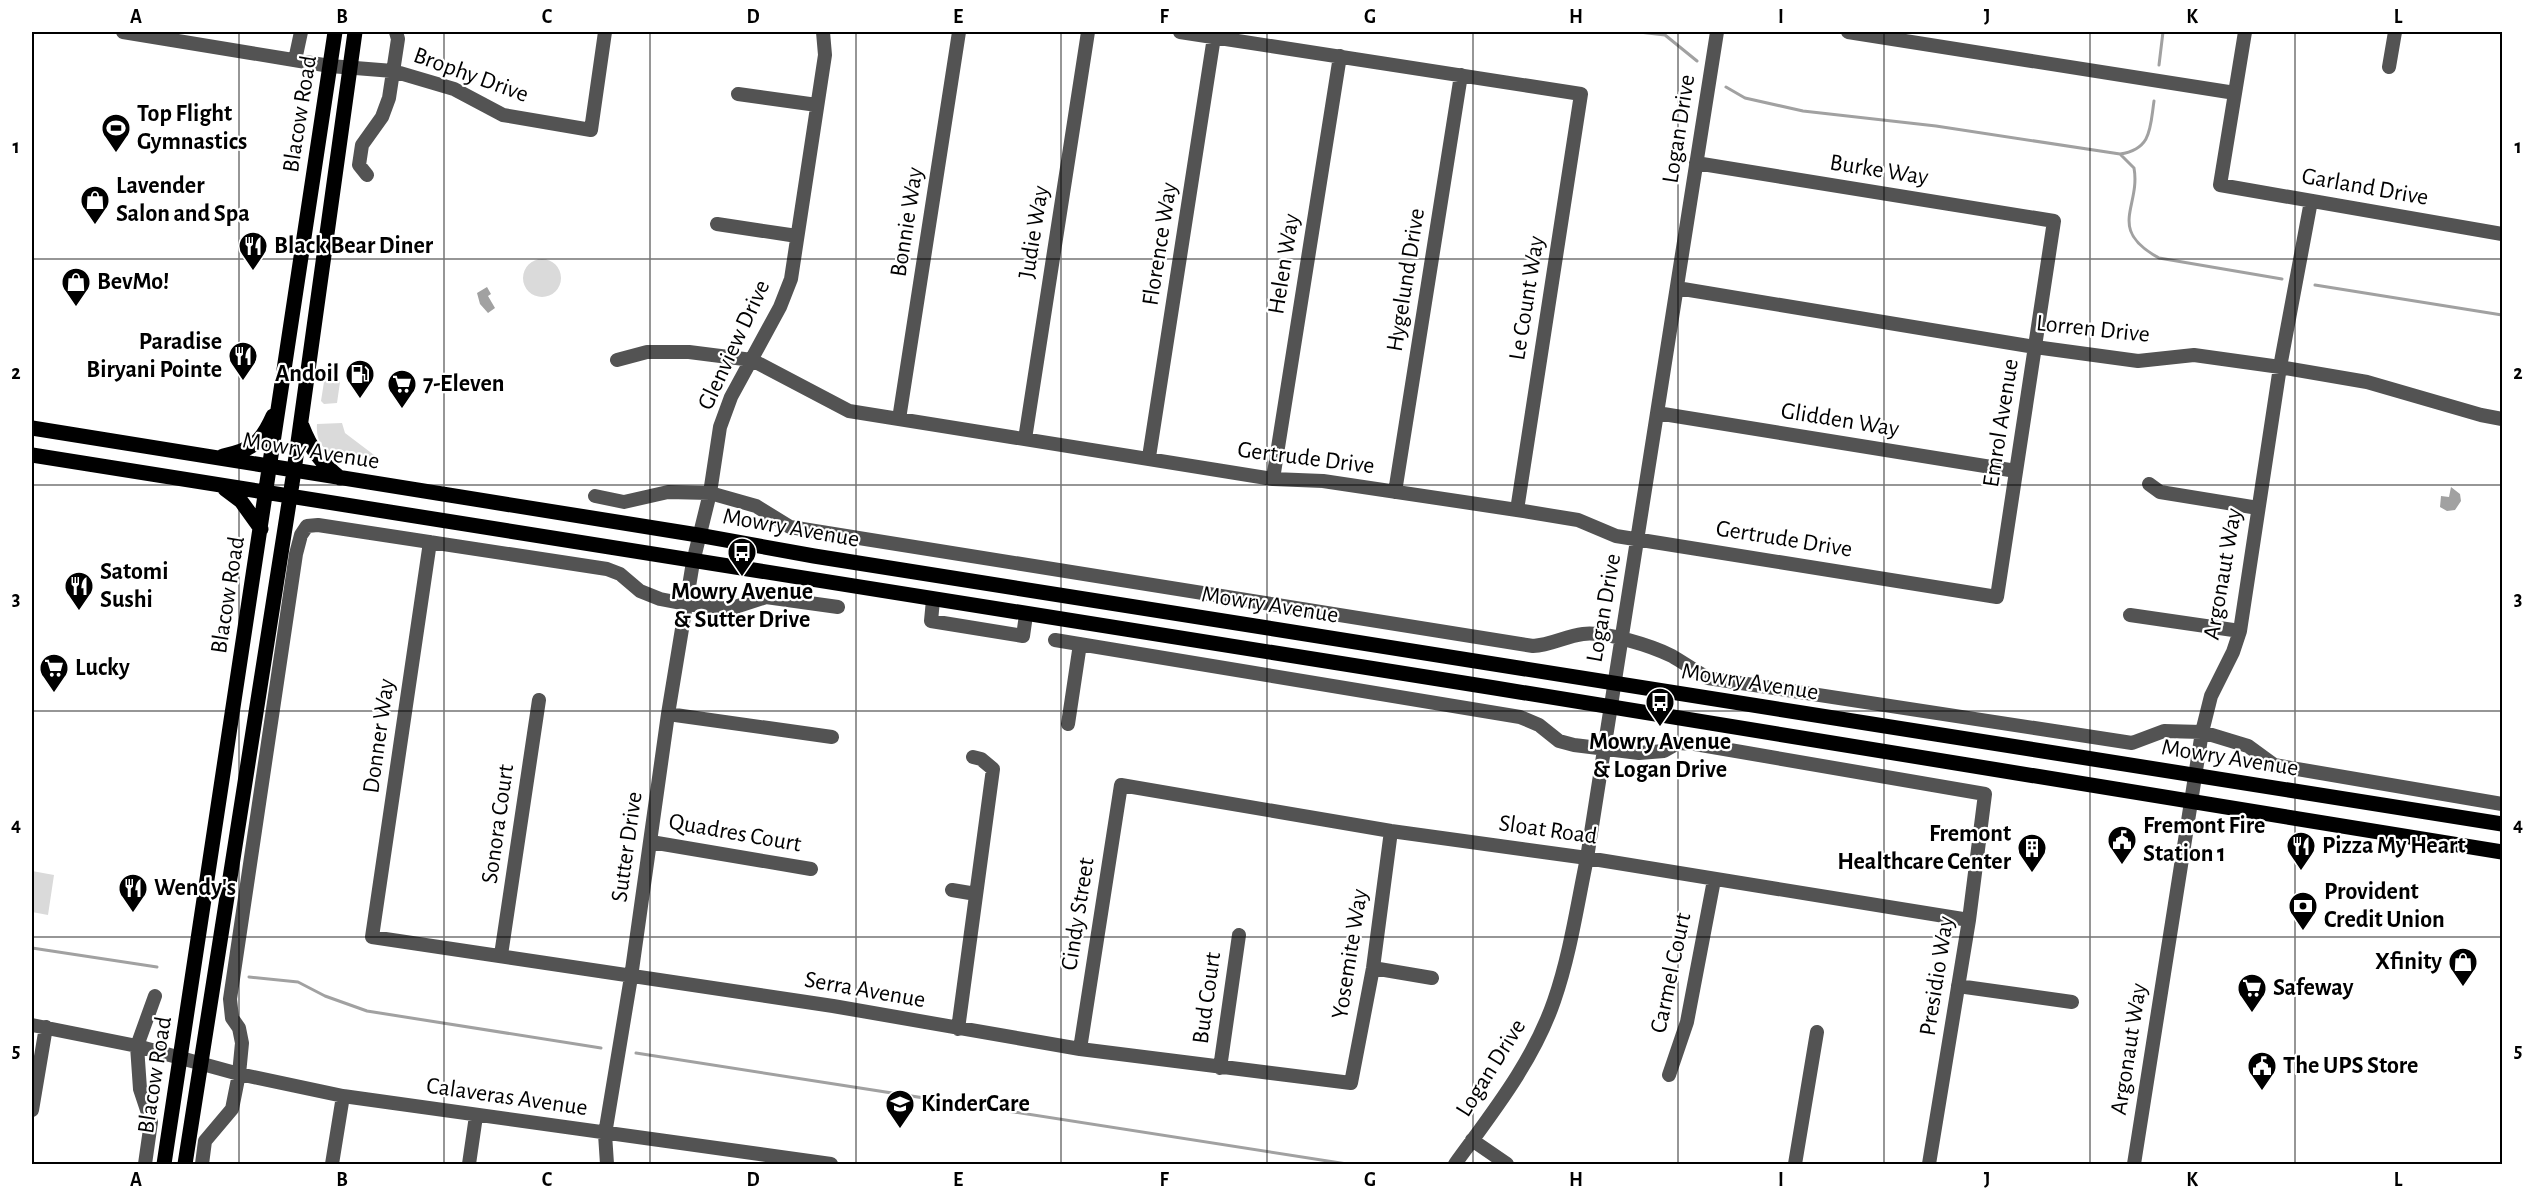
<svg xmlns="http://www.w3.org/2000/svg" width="2534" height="1196" viewBox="0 0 2534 1196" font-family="'Alegreya Sans',sans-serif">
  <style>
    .green { fill: #dadada }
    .water { fill: #a1a1a1 }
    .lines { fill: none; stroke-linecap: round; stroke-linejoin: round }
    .stream { stroke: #a1a1a1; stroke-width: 3 }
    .minor { stroke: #535353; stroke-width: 14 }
    .major { stroke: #000; stroke-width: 15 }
    .grid { fill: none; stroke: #000; stroke-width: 1.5; stroke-opacity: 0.55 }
    .labels { text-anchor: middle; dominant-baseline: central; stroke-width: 4.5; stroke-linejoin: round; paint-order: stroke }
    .street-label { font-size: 24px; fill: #000; stroke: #fff }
    .poi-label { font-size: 24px; font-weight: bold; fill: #000; stroke: #fff; text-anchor: start }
    .neatline { fill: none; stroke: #000; stroke-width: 2 }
    .grid-label { font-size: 20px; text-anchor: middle; font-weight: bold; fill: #000 }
  </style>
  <rect width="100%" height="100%" fill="#fff"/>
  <!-- green -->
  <path class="green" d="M523 278a19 19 0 1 1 38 0a19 19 0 1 1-38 0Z
    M326 369 333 372 340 382 337 403 324 404 321 401Z
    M342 423 345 433 378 458V462C352 458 314 461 317 424Z
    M32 871 54 875 48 915 32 912Z"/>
  <!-- water -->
  <path class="water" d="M487 287 491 294 488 296 495 308 488 313 480 304 477 293Z
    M2451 487 2460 494 2461 501 2455 510 2447 511 2440 507 2441 496 2449 497Z"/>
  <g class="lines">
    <!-- stream -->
    <path class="stream" d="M1639 32 1665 35 1697 61
      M2159 65 2163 32
      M1726 87 1745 98 1803 111 1936 126 2120 154C2152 149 2150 128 2154 101
      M2121 155 2134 168C2141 207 2106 229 2159 258L2282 279
      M2315 285 2502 315
      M32 948 157 967
      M249 977 298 982 325 996 367 1011 601 1048
      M636 1053 1347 1164"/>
    <!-- minor -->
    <path class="minor" d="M123 32 330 66 393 71 454 89 503 115 591 130 605 32
      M1180 32 1581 94 1517 510
      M1848 32 2235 93
      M2245 32 2220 185 2502 234
      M295 60 301 32
      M2389 67 2395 32
      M738 94 817 105
      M367 175 359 165 362 145 382 117 389 98 398 39 396 32
      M717 224 797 236
      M1677 288 2035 347 2138 361 2194 355 2280 367 2367 382 2481 415 2502 419
      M617 360 647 352H689L752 360 849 411 1273 479 1323 481 1517 510 1578 520 1616 536 1997 597 2054 221 1696 163
      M1657 413 2016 471
      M899 419 959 32
      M1025 439 1088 32
      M1149 457 1214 37
      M1273 479 1340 56
      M2149 484 2160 492 2258 508
      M1395 492 1461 75
      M595 496 624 502 668 492 710 493 756 506 790 527 1533 646C1551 645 1566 636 1583 634 1605 631 1652 646 1672 656 1684 663 1695 671 1708 678L2132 743 2164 731 2202 732 2248 746 2274 765 2502 804
      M430 542 372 937 833 1006 1080 1049 1351 1083 1373 968 1391 831
      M933 600 931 621 1023 636 1026 615
      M2130 615 2240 631
      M1055 640 1520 717 1539 725 1559 741 1574 745 1639 753 1664 751 1678 743 1695 744 1985 794 1969 920 1929 1164
      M668 714 832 737
      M1068 724 1080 644
      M651 842 811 869
      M952 890 976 894
      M501 955 539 700
      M1373 968 1432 978
      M1958 986 2072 1002
      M32 1025 137 1046 239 1074 343 1096 831 1164
      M958 1029 993 769 981 759 973 757
      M1080 1049 1121 785 1391 831 1587 858 1969 920
      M1220 1068 1239 935
      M1669 1075 1687 1022 1714 880
      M32 1110 46 1027
      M1472 1140 1507 1164
      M145 1164 151 1122 140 1089 137 1046 155 996
      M202 1164 205 1141 232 1109 239 1074 242 1043 239 1028 232 1018 230 999 296 554 301 535 307 526 318 525 607 569 620 574 640 591 660 599 686 604 732 608 766 597 838 607
      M332 1164 343 1096
      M469 1164 476 1116
      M607 1164 605 1134 631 977 668 714 693 562 710 493 720 427 731 397 780 307 791 279 825 55 823 32
      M1455 1164C1492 1113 1533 1062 1554 1001 1570 955 1577 906 1587 858L1717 32
      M1795 1164 1817 1032
      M2134 1164 2202 732 2211 696 2233 652 2240 631 2280 367 2311 201"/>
    <!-- major -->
    <path class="major" d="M302 426C311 449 321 463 340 478
      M32 428 698 535 814 556 2502 824
      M32 455 1495 688 2502 852
      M223 456C252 450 261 443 273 416
      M225 489 241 501 261 529
      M164 1164 335 32
      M185 1164 294 471 355 32"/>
  </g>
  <!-- grid -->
  <path class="grid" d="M239 32V1164M444 32V1164M650 32V1164M856 32V1164M1061 32V1164M1267 32V1164M1473 32V1164M1678 32V1164M1884 32V1164M2090 32V1164M2295 32V1164M32 259H2502M32 485H2502M32 711H2502M32 937H2502"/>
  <!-- icons -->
  <defs>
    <g id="stadium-pin" transform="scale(1.5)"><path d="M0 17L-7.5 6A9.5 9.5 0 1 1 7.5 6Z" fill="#000" stroke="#fff"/><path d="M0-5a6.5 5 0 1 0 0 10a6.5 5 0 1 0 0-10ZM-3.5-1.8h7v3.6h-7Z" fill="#fff"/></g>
    <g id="shop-pin" transform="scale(1.5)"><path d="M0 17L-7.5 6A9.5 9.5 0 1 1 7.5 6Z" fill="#000" stroke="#fff"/><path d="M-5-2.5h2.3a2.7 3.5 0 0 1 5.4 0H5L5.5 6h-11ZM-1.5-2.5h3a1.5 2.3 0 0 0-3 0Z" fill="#fff"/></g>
    <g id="restaurant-pin" transform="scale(1.5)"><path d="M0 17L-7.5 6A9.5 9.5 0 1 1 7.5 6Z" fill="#000" stroke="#fff"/><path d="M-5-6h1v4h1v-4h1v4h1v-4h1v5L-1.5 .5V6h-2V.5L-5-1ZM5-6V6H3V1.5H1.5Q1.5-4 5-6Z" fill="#fff"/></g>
    <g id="fuel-pin" transform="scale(1.5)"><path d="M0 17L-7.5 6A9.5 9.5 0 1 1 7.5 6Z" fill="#000" stroke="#fff"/><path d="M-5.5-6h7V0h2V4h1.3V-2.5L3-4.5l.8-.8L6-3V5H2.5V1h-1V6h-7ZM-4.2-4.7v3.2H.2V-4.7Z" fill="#fff"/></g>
    <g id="supermarket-pin" transform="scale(1.5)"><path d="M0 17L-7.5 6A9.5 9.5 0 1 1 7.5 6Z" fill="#000" stroke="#fff"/><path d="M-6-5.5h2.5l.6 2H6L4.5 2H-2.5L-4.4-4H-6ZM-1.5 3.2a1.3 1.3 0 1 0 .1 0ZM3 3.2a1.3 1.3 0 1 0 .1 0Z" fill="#fff"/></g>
    <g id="bus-pin" transform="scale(1.5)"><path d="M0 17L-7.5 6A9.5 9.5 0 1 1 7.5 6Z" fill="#000" stroke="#fff"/><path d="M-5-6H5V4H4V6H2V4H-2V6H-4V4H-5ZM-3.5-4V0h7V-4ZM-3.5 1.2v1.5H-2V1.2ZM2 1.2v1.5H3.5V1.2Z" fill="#fff"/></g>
    <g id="civic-pin" transform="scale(1.5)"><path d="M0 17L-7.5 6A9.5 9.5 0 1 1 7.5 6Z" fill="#000" stroke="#fff"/><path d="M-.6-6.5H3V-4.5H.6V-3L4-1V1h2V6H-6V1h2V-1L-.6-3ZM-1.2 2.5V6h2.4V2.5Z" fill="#fff"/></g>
    <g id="building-pin" transform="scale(1.5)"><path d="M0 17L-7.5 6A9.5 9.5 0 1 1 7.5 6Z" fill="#000" stroke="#fff"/><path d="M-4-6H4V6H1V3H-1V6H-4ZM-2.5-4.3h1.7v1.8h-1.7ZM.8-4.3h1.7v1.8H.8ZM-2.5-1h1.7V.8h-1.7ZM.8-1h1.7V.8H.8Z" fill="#fff"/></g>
    <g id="bank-pin" transform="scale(1.5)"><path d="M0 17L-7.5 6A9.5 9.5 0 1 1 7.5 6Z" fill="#000" stroke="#fff"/><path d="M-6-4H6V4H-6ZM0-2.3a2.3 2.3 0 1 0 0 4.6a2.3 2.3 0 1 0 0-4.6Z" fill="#fff"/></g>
    <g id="school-pin" transform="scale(1.5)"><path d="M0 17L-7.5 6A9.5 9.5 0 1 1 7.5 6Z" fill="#000" stroke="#fff"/><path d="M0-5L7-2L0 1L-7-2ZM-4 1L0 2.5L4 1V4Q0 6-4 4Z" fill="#fff"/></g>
  </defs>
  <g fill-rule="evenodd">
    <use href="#stadium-pin" x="116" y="128"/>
    <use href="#shop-pin" x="95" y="200"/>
    <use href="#restaurant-pin" x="253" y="246"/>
    <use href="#shop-pin" x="76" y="282"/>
    <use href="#restaurant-pin" x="243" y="356"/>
    <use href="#fuel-pin" x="360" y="374"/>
    <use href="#supermarket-pin" x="402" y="384"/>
    <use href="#bus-pin" x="742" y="552"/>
    <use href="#restaurant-pin" x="79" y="586"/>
    <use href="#supermarket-pin" x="54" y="668"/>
    <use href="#bus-pin" x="1660" y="702"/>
    <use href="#civic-pin" x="2122" y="840"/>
    <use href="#restaurant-pin" x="2301" y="846"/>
    <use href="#building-pin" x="2032" y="848"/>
    <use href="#restaurant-pin" x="133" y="888"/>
    <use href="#bank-pin" x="2303" y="906"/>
    <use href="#shop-pin" x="2463" y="962"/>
    <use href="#supermarket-pin" x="2252" y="988"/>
    <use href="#civic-pin" x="2262" y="1066"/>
    <use href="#school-pin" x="900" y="1104"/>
  </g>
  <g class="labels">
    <!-- street labels -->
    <g class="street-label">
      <text transform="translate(471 75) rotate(20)">Brophy Drive</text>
      <text transform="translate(300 114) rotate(-81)">Blacow Road</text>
      <text transform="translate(1679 129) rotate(-81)">Logan Drive</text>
      <text transform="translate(1879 170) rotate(9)">Burke Way</text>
      <text transform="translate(2365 187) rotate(10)">Garland Drive</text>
      <text transform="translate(907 222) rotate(-81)">Bonnie Way</text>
      <text transform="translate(1034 232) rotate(-81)">Judie Way</text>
      <text transform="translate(1160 244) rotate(-81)">Florence Way</text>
      <text transform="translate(1284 264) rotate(-81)">Helen Way</text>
      <text transform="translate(1406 280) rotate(-81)">Hygelund Drive</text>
      <text transform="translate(1527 298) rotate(-81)">Le Count Way</text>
      <text transform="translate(2093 329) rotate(6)">Lorren Drive</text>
      <text transform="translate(734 345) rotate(-65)">Glenview Drive</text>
      <text transform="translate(1840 420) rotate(9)">Glidden Way</text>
      <text transform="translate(2001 423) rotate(-81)">Emrol Avenue</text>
      <text transform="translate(311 451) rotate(9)">Mowry Avenue</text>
      <text transform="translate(1306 458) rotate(7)">Gertrude Drive</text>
      <text transform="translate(791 528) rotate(10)">Mowry Avenue</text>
      <text transform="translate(1784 539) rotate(9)">Gertrude Drive</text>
      <text transform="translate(2223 574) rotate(-80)">Argonaut Way</text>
      <text transform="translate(228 595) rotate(-81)">Blacow Road</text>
      <text transform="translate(1270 605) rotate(9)">Mowry Avenue</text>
      <text transform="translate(1604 608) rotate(-80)">Logan Drive</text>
      <text transform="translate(1750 682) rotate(9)">Mowry Avenue</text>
      <text transform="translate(379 736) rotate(-82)">Donner Way</text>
      <text transform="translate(2230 758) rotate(9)">Mowry Avenue</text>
      <text transform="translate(498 824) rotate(-82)">Sonora Court</text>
      <text transform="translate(1548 830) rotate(8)">Sloat Road</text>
      <text transform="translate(735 833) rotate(10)">Quadres Court</text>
      <text transform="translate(627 847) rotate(-82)">Sutter Drive</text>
      <text transform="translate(1078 914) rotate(-81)">Cindy Street</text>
      <text transform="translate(1350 954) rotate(-81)">Yosemite Way</text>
      <text transform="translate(1671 973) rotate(-78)">Carmel Court</text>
      <text transform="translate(1937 976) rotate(-81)">Presidio Way</text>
      <text transform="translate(865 990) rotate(10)">Serra Avenue</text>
      <text transform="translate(1207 998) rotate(-82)">Bud Court</text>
      <text transform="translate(2129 1049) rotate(-81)">Argonaut Way</text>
      <text transform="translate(1491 1068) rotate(-58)">Logan Drive</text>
      <text transform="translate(155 1075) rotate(-81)">Blacow Road</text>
      <text transform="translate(507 1097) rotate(8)">Calaveras Avenue</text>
    </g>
    <!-- poi labels -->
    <g class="poi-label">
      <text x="137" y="114">Top Flight<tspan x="137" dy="28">Gymnastics</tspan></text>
      <text x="116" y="186">Lavender<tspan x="116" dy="28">Salon and Spa</tspan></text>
      <text x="274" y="246">Black Bear Diner</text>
      <text x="97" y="282">BevMo!</text>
      <text x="222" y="342" text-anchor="end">Paradise<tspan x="222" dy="28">Biryani Pointe</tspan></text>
      <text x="339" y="374" text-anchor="end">Andoil</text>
      <text x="423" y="384">7-Eleven</text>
      <text x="100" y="572">Satomi<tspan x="100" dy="28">Sushi</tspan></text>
      <text x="742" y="592" text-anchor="middle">Mowry Avenue<tspan x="742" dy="28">&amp; Sutter Drive</tspan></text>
      <text x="75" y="668">Lucky</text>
      <text x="1660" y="742" text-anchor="middle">Mowry Avenue<tspan x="1660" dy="28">&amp; Logan Drive</tspan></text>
      <text x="2143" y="826">Fremont Fire<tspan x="2143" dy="28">Station 1</tspan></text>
      <text x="2011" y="834" text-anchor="end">Fremont<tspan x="2011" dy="28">Healthcare Center</tspan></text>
      <text x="2322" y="846">Pizza My Heart</text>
      <text x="154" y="888">Wendy's</text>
      <text x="2324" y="892">Provident<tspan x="2324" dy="28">Credit Union</tspan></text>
      <text x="2442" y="962" text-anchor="end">Xfinity</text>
      <text x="2273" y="988">Safeway</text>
      <text x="2283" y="1066">The UPS Store</text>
      <text x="921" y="1104">KinderCare</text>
    </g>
  </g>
  <!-- border -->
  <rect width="2534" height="1196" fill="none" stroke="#ffffff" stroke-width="66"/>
  <rect x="33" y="33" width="2468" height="1130" class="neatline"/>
  <g class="grid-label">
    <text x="136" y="23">A</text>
    <text x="342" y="23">B</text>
    <text x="547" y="23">C</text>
    <text x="753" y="23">D</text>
    <text x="958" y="23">E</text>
    <text x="1164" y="23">F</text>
    <text x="1370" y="23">G</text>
    <text x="1576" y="23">H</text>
    <text x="1781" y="23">I</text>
    <text x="1987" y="23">J</text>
    <text x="2192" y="23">K</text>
    <text x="2398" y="23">L</text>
    <text x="16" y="153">1</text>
    <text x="2518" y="153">1</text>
    <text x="16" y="379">2</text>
    <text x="2518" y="379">2</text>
    <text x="16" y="605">3</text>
    <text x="2518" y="605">3</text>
    <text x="16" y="831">4</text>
    <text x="2518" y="831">4</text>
    <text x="16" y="1057">5</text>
    <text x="2518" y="1057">5</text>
    <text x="136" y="1186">A</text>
    <text x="342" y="1186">B</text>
    <text x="547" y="1186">C</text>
    <text x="753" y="1186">D</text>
    <text x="958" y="1186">E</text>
    <text x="1164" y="1186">F</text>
    <text x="1370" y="1186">G</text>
    <text x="1576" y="1186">H</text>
    <text x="1781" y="1186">I</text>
    <text x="1987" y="1186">J</text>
    <text x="2192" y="1186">K</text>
    <text x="2398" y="1186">L</text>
  </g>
</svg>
